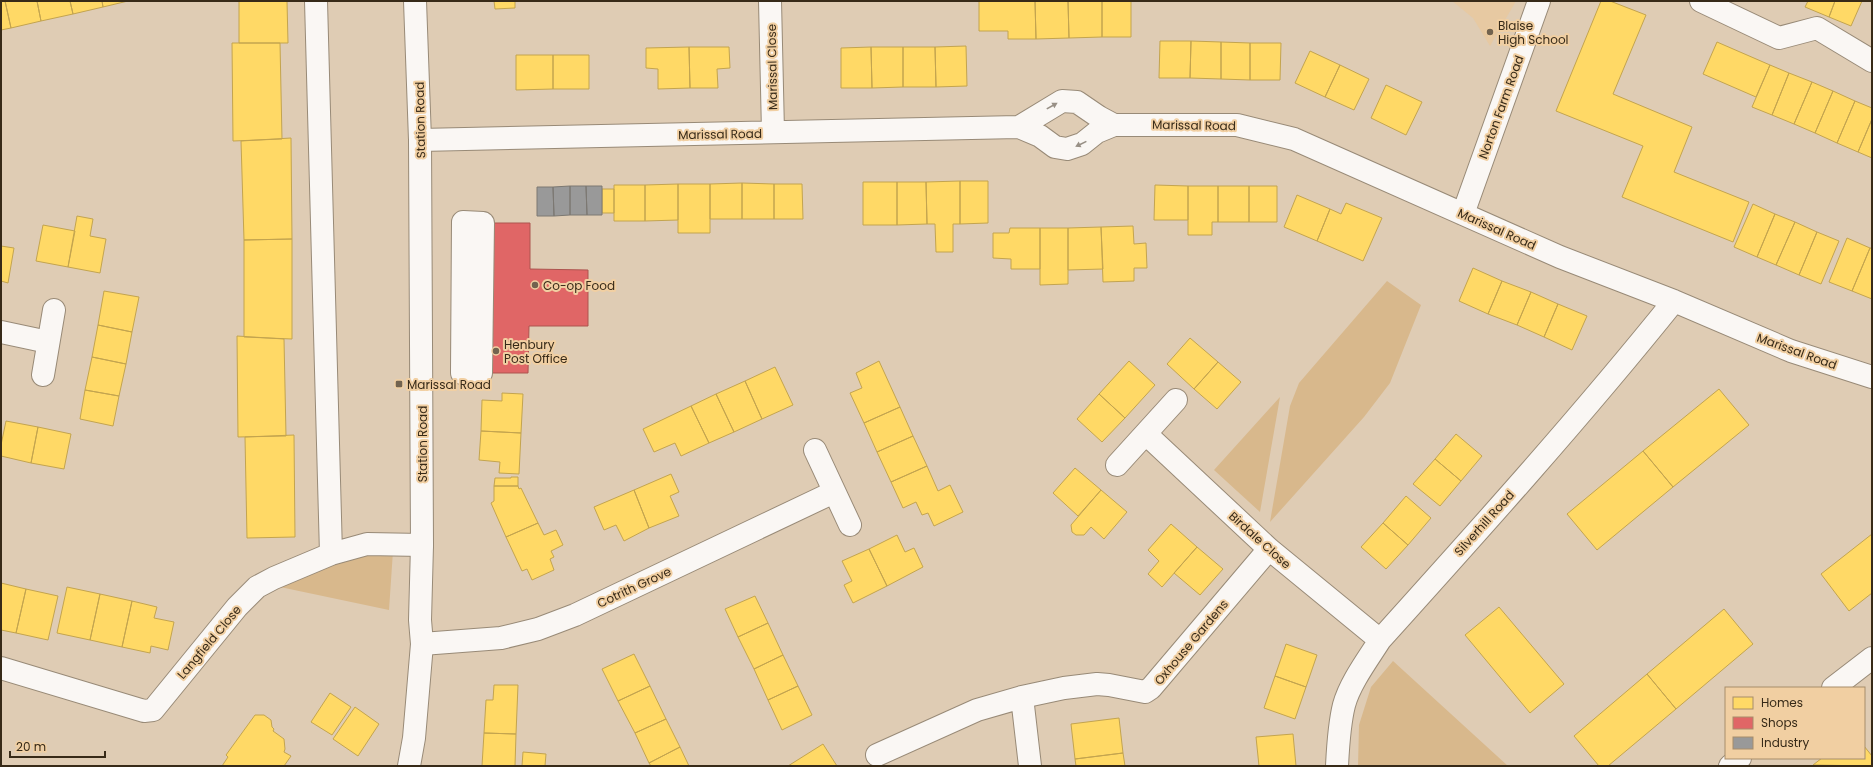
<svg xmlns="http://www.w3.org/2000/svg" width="1873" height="767" viewBox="0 0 1873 767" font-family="Poppins,sans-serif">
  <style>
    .built { fill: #e7c9a2 }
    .green { fill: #d8b88c }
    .homes { fill: #ffd966; stroke: #c3a44f }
    .shops { fill: #e06666; stroke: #ad544f }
    .industry { fill: #999; stroke: #7c7872 }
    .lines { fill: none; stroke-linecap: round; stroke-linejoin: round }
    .street-casing { stroke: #988a77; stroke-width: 24 }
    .secondary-casing { stroke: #988a77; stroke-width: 24 }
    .street { stroke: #faf7f4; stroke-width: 22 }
    .secondary { stroke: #faf7f4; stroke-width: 22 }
    .oneway { fill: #989086 }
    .poi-dot { fill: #72634f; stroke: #f1cfa2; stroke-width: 1.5 }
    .labels { text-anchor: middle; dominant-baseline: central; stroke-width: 4; stroke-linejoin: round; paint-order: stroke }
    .poi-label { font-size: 12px; fill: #372a18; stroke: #f1cfa2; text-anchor: start }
    .street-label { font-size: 12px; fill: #372a18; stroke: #f1cfa2 }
  </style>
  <rect width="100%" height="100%" fill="#dfccb4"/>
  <!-- built -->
  <path class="built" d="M1452 1H1516L1490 46 1473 18Z"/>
  <!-- green -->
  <path class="green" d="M1387 281 1421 305 1390 383 1364 417 1270 522 1290 406 1299 383Z
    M1280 397 1260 512 1214 470Z
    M393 551 389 610 280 587 345 559Z
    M1393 661 1508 766H1358L1359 725 1371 687Z"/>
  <!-- homes -->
  <path class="homes" d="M1 1H5L11 28 1 30Z
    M5 1H37L41 21 11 28Z
    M37 1H70L73 14 41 21Z
    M70 1H102L103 7 73 14Z
    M102 1H128L103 7Z
    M239 1H287L288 43H239Z
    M494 1H515V8L495 9Z
    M979 1H1035L1036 39H1008V31H979Z
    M1035 1H1068L1069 38 1036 39Z
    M1068 1H1102V37L1069 38Z
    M1102 1H1131V37H1102Z
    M1601 1H1610L1646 15 1613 94 1692 127 1674 172 1749 202 1733 242 1622 197 1643 146 1556 111Z
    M1808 1H1835L1829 17 1805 7Z
    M1835 1H1862L1851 26 1829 17Z
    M1160 41H1191L1190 78H1159Z
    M1191 41 1221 42V79L1190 78Z
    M1221 42 1250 43V80L1221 79Z
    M1717 42 1770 65 1756 97 1703 74Z
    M232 43H280L282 139 233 141Z
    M1250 43H1281L1280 80H1250Z
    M966 46 967 86 936 87 935 47Z
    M689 47H729L730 68 717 69 718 88H690Z
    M689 47 690 88 658 89V69L646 68V48Z
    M871 47H903V87L872 88Z
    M871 47 872 88H841V48Z
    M903 47H935L936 87H903Z
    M1310 51 1340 65 1325 97 1295 83Z
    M516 55H553V89L516 90Z
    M553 55H589V89H553Z
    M1340 65 1369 79 1354 110 1325 97Z
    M1770 65 1789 73 1772 115 1752 107Z
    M1789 73 1812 82 1794 124 1772 115Z
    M1812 82 1833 91 1815 133 1794 124Z
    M1386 85 1422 102 1406 135 1371 118Z
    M1833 91 1855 101 1837 143 1815 133Z
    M1855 101 1872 108V119L1858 152 1837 143Z
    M1872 119V158L1858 152Z
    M291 138 292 239 244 240 241 141Z
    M960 181V224H953V252H936L935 224H927L926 182Z
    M960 181H988V223L960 224Z
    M863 182H897V225H863Z
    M897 182H926L927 224 897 225Z
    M742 183V219H710V184Z
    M742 183 774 184V219H742Z
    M678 184V220L645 221V185Z
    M678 184H710V233H678Z
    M774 184H802L803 219H774Z
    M614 185H645V221H614Z
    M1155 185 1188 186V220H1154Z
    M1188 186H1218V222H1212V235H1188Z
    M1218 186H1249V222H1218Z
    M1249 186H1277V222H1249Z
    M602 189H614V213H602Z
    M1297 195 1330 209 1317 241 1284 227Z
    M1346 203 1382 218 1363 261 1317 241 1330 209 1341 214Z
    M1753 204 1775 214 1757 257 1734 247Z
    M1775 214 1795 222 1776 265 1757 257Z
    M77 216 93 219 90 236 106 239 100 273 68 267Z
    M1795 222 1817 232 1799 275 1776 265Z
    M43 225 75 231 68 267 36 261Z
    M1133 226 1134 244 1146 243 1147 268H1134V281L1103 282 1101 227Z
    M1101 227 1103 269 1068 270V228Z
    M1010 228H1040V269H1011V259L993 258V233H1009Z
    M1040 228H1068V284L1040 285Z
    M1817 232 1839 241 1821 284 1799 275Z
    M1847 238 1870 248 1852 291 1829 282Z
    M292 239V339L244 337V240Z
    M1 246 14 248 8 283 1 281Z
    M1870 248H1872V299L1852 291Z
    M1473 268 1502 281 1488 314 1459 301Z
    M1502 281 1531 292 1517 325 1488 314Z
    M104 291 139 297 132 332 98 325Z
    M1531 292 1558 304 1544 337 1517 325Z
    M1558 304 1587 316 1572 350 1544 337Z
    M98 325 132 332 126 364 92 357Z
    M237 336 284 339 286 436 238 437Z
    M1190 338 1218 362 1194 389 1167 364Z
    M92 357 126 364 119 396 85 390Z
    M879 361 900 407 864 423 850 393 862 388 856 373Z
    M1129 361 1155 385 1125 418 1099 394Z
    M1218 362 1241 382 1217 409 1194 389Z
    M775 367 793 405 762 419 745 381Z
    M745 381 762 419 734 432 716 394Z
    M1719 389 1749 425 1673 487 1643 451Z
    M85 390 119 396 113 426 80 419Z
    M502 393 523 394 521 433 481 431 482 400 502 401Z
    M716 394 734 432 709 443 691 406Z
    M1099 394 1125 418 1102 442 1077 419Z
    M691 406 709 443 681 456 675 443 654 452 643 429Z
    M900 407 913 436 877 452 864 423Z
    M6 421 38 427 31 463 1 456V445Z
    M38 427 71 434 64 469 31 463Z
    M481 431 521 433 519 474 499 473 500 462 479 460Z
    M1456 434 1482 456 1461 481 1435 459Z
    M294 435 295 537 247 538 245 437Z
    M913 436 927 466 891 482 877 452Z
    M1643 451 1673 487 1597 550 1567 514Z
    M1435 459 1461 481 1440 506 1413 484Z
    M927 466 938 491 950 485 963 512 934 526 928 513 922 515 916 502 903 508 891 482Z
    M1075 468 1101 490 1078 516 1053 493Z
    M671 474 679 492 670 496 679 516 649 528 634 490Z
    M511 477H518V486H494L495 478H511Z
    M494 486H518L519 489 521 488 538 523 506 537 491 503 494 501Z
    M634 490 649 528 624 541 616 525 604 530 594 507Z
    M1101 490 1127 512 1104 539 1091 527 1084 535H1076L1072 532 1071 525Z
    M1406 496 1431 518 1408 545 1383 523Z
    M538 523 544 535 556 530 563 545 551 551 554 557 550 559 554 570 532 580 527 569 522 571 506 537Z
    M1383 523 1408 545 1386 569 1361 547Z
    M1171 524 1197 547 1162 587 1148 574 1159 561 1148 550Z
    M1872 534V593L1849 611 1821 574Z
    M897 535 905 552 914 548 923 567 887 586 869 549Z
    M1197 547 1223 569 1200 595 1174 573Z
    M869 549 887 586 853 603 844 585 852 581 842 561Z
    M1 583 26 589 16 633 1 630Z
    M67 587 100 594 90 640 57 633Z
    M26 589 58 596 48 640 16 633Z
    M100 594 132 601 122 647 90 640Z
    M755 596 768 623 738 637 725 609Z
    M132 601 157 607 154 618 174 622 168 650 151 646 150 653 122 647Z
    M1499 607 1564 684 1530 713 1465 635Z
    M1724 609 1753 644 1676 709 1647 674Z
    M768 623 783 655 754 669 738 637Z
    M1286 644 1317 655 1306 687 1275 676Z
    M634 654 650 686 618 701 602 669Z
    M783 655 798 686 768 700 754 669Z
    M1647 674 1676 709 1608 766H1599L1574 736Z
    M1275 676 1306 687 1295 719 1264 708Z
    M494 685H518L516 734 484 733 486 700H493Z
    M650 686 666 719 635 733 618 701Z
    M798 686 812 715 782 730 768 700Z
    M330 693 351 707 332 735 311 722Z
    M355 707 379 724 358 756 333 739Z
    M255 715H264L271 720 272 727 274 729 273 731 284 739 285 749 284 752 291 756 284 766H222L228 757 226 755Z
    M1119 718 1123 753 1075 759 1071 724Z
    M666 719 680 747 649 763 635 733Z
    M484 733 516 734 515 766H482Z
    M1293 734 1296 766H1259L1256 737Z
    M823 744 837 766H788Z
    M1864 746 1872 756V765L1870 766 1813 765 1822 758H1864Z
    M680 747 689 766H651L649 763Z
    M523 752 546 754 545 766H522Z
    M1123 753 1125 766H1076L1075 759Z"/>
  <!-- shops -->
  <path class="shops" d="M483 223H530V269L588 270V326H529L528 373H481Z"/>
  <!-- industry -->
  <path class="industry" d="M570 186H586L587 215H570Z
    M570 186V215L554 216 553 187Z
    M586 186H602V215H587Z
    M537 187H553L554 216H537Z"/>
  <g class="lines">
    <!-- street casing -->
    <g class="street-casing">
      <path id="street" d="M316 1 331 554
        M770 1 773 132
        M1701 1 1779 38 1817 28 1872 61
        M1019 127 1062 101 1077 102 1099 117 1114 125
        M420 140 1019 127 1040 136 1055 147 1067 149 1082 144 1097 132 1114 125H1237L1294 139 1560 257 1674 301 1791 351 1872 377
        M1463 214 1539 1
        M463 222 483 223 481 373H462Z
        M1 332 48 342
        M43 375 54 310
        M1146 434 1269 549 1380 640
        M815 450 850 525
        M1117 465 1176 400
        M422 644 501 638 538 629 575 615 834 492
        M1 668 144 711 153 710 237 607 257 587 274 578 331 554 367 544 422 545
        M1833 688 1872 658
        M1022 697 1030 766
        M877 755 977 710 1022 697 1064 688 1097 684 1109 685 1145 692 1151 688 1269 549
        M1337 766C1338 746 1339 725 1344 705 1350 683 1368 659 1380 640 1480 529 1580 418 1674 301
        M1730 766 1740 758"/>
    </g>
    <!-- secondary casing -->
    <g class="secondary-casing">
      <path id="secondary" d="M409 766 414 738 422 644 420 620 422 545 420 140 415 1"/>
    </g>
    <!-- street -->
    <use href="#street" class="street"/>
    <!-- secondary -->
    <use href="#secondary" class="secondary"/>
  </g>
  <!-- one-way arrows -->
  <defs><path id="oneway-solid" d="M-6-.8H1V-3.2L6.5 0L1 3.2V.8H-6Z"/></defs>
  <g class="oneway">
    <use href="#oneway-solid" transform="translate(1052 106) rotate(-29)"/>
    <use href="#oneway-solid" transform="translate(1081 144) rotate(154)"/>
  </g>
  <!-- markers -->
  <g class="poi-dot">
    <circle cx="1490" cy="32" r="4"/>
    <circle cx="535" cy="285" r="4"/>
    <circle cx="496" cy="351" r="4"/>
    <rect x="395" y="380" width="8" height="8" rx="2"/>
  </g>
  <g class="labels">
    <!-- poi labels -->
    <g class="poi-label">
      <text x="1498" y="25">Blaise<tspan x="1498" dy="14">High School</tspan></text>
      <text x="543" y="285">Co-op Food</text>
      <text x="504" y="344">Henbury<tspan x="504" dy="14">Post Office</tspan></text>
      <text x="407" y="384">Marissal Road</text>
    </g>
    <!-- street labels -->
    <g class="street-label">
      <text transform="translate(772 67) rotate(-91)">Marissal Close</text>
      <text transform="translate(1501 107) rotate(-70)">Norton Farm Road</text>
      <text transform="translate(420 120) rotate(-91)">Station Road</text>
      <text transform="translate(1194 125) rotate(1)">Marissal Road</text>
      <text transform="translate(720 134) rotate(-1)">Marissal Road</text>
      <text transform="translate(1497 229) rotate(24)">Marissal Road</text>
      <text transform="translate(1797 351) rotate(20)">Marissal Road</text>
      <text transform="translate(422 444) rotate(-90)">Station Road</text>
      <text transform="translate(1484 523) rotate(-48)">Silverhill Road</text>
      <text transform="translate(1260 540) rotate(42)">Birdale Close</text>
      <text transform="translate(634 587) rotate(-25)">Cotrith Grove</text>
      <text transform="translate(209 642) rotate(-50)">Langfield Close</text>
      <text transform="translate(1191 642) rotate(-50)">Oxhouse Gardens</text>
    </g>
  </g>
  <!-- border -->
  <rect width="1873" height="767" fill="none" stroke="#372a18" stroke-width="4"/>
  <!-- legend -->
  <rect x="1725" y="687" width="140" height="72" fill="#f1cfa2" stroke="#a78d6b"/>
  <rect x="1733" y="697" width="20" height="12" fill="#ffd966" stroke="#a78d6b"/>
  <text x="1761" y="707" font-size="12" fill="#372a18">Homes</text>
  <rect x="1733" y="717" width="20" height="12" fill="#e06666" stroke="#a78d6b"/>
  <text x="1761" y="727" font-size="12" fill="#372a18">Shops</text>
  <rect x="1733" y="737" width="20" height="12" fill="#999999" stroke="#a78d6b"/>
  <text x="1761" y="747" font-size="12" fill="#372a18">Industry</text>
  <!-- scale -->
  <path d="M10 751v6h95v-6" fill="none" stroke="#372a18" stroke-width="2"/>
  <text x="16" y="751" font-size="12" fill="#372a18" stroke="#f1cfa2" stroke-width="3" paint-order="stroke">20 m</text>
</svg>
